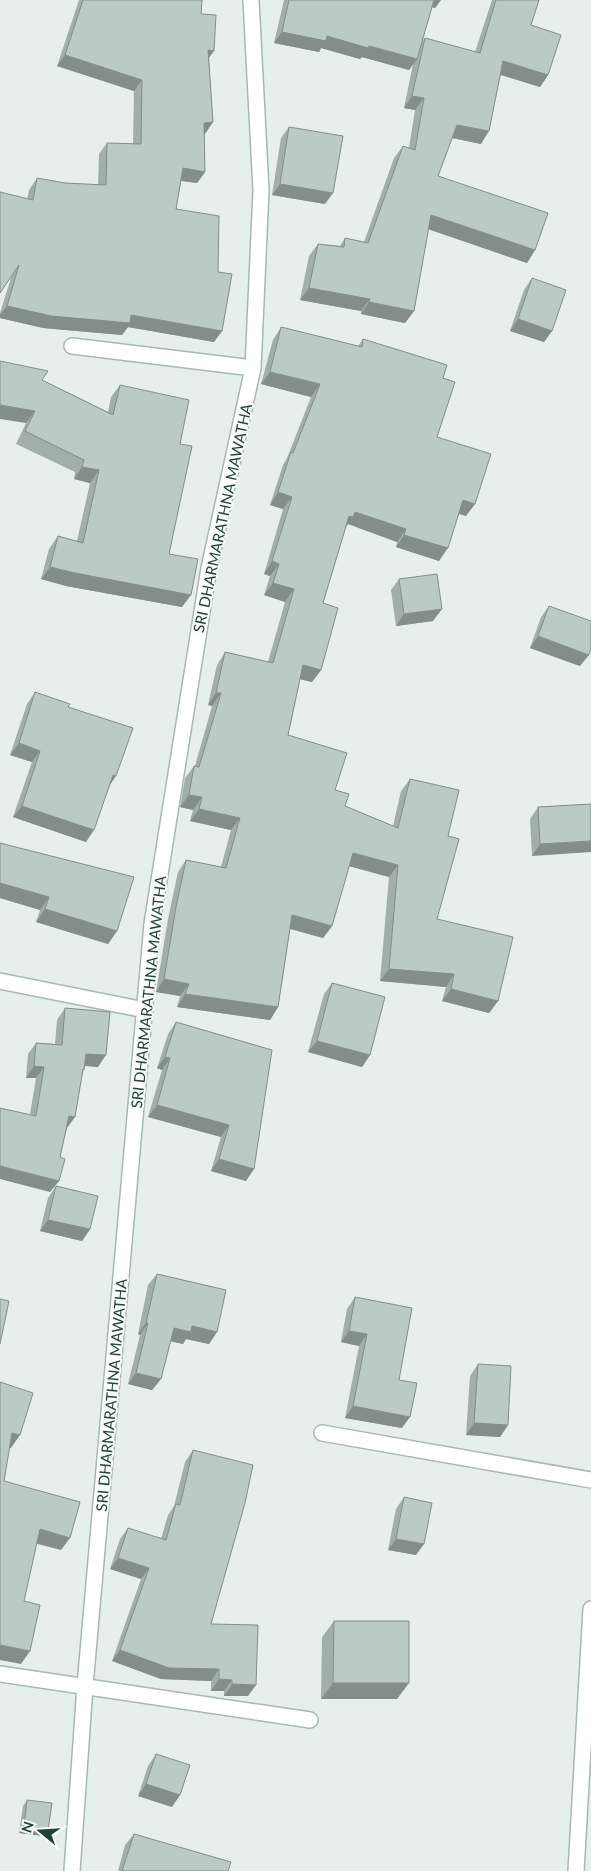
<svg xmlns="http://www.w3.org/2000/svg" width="591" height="1871" viewBox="0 0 591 1871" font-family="Lato,sans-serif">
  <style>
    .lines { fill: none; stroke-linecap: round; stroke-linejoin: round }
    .minor-casing { stroke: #a8b8b2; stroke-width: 18 }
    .minor { stroke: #fff; stroke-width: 15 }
    .wall { fill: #a1aea9 }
    .shaded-wall { fill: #838d89 }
    .building { fill: #bbcac4; stroke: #838d89 }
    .labels { text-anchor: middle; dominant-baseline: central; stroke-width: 4; stroke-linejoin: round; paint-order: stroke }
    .street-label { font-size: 15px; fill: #24423a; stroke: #f7fbf9 }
  </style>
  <rect width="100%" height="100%" fill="#e6efeb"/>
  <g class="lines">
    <!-- minor casing -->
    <g class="minor-casing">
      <path id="minor" d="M72 346 253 368
        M0 981 145 1010
        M322 1433 591 1480
        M0 1674 310 1720
        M72 1871 85 1686 152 924 209 568 253 368 261 190 251 0
        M576 1871 591 1609"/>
    </g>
    <!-- minor -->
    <use href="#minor" class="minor"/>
  </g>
  <!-- wall -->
  <path class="wall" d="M79 0H202L201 14 209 58 213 122 204 134 205 172 197 183 181 181 176 209 218 272 222 331 214 342 128 327 122 335 43 328 0 318V313L11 278 29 190 37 178 65 183 98 185 99 154 107 143 133 144 134 91 57 66Z
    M284 0H441L435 8 432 7 422 42 425 38 475 52 492 0H539L531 25 548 75 540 87 501 75 481 144 452 138 438 176 535 250 527 263 428 229 414 311 405 323 361 314V311L300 300 309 256 318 244 340 246 345 238 364 242 394 158 403 146 409 148 415 110 404 108 413 64 409 70 362 57 360 59 321 48 319 52 274 43Z
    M289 127 325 204 272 195 281 138Z
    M532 278 552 331 544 342 510 331 524 290Z
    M281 327 358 346 363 339 443 378 437 437 466 516 459 514 439 561 396 547 397 542 348 524 346 527 323 603 321 670 312 682 300 679 288 735 335 790 345 806 393 826 401 791 410 779 448 836 437 919 498 1001 489 1013 442 1001 446 987 380 981 389 877 349 866 332 926 323 938 290 929 278 1007 270 1020 177 1007 180 996 156 992 168 919 178 872 186 860 221 867 231 830 190 821 193 810 180 807 185 778 194 766H195L212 706 208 705 217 665 225 652 268 662 285 602 264 595 270 576 264 574 283 509 270 505 283 465 287 458 311 397 261 384 273 340Z
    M42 380 108 412 111 397 120 385 180 444 169 554 182 607 66 586 41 579 49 549 58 536 77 541 90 483 74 479 75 472 16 444 26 423Z
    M399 579 433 621 396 626 391 590Z
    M549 606 580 666 530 648 541 617Z
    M35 692 68 707 110 786 86 842 13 817 32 762 10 755 27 704Z
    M591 804 532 856 530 819 538 807Z
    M0 843 117 931 108 944 36 922 40 910 0 898Z
    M332 983 370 1055 362 1067 308 1052 324 994Z
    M65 1008 98 1067 85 1066 67 1128 60 1157 59 1181 50 1192 30 1114 36 1078H26L28 1054 36 1043 55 1044 57 1020Z
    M176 1022 272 1050 246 1181 211 1171 221 1137 148 1117 162 1070 157 1068 168 1034Z
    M56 1186 90 1229 82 1241 40 1231 48 1198Z
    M157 1274 217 1332 209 1344 186 1339 183 1344 170 1341 161 1379 152 1390 128 1384 140 1335 138 1334 148 1285Z
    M355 1297 399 1380 402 1428 345 1418 359 1346 341 1342 347 1309Z
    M478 1364 508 1425 500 1437 466 1435 470 1376Z
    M193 1450 211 1624 248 1696H224V1691H211V1681L161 1679 112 1661 141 1579 110 1569 120 1539 128 1528 161 1539 168 1515 174 1506 185 1462Z
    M404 1497 416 1555 388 1550 396 1509Z
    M334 1621 397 1699H321L322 1637Z
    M156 1754 172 1807 138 1796 148 1766Z
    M27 1800 48 1830 44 1836 19 1833 23 1806Z
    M134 1834 228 1871H118L125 1845Z"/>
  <!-- shaded-wall -->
  <path class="shaded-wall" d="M432 0H441L435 8 428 6Z
    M282 32 327 36 369 46 417 59 409 70 362 57 360 59 321 48 319 52 274 43Z
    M208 50 214 51 206 62Z
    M65 55 142 80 134 91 57 66Z
    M503 61 548 75 540 87 495 73Z
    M412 96 424 98 415 110 404 108Z
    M213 122 205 134H196L204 123Z
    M457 125 489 131 481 144 448 137Z
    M183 168 205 172 197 183 175 180Z
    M280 184 333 193 325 204 272 195Z
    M431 215 535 250 527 263 422 227Z
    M309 288 370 299 361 311 300 300Z
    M369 302 414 311 405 323 361 314Z
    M7 306 131 315 222 331 214 342 128 327 122 335 43 328 0 318V315Z
    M518 319 552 331 544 342 510 331Z
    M270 372 320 384 311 397 261 384Z
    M0 405 35 411 26 423 0 419Z
    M82 467 99 470 90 483 74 479Z
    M278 492 292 497 283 509 270 505Z
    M463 500 475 504 466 516 454 512Z
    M355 512 406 529 397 542 348 524 344 529 349 516Z
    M404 535 448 548 439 561 396 547Z
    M272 561 279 564 270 576 264 574Z
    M50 567 191 595 182 607 66 586 41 579Z
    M273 583 294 589 285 602 264 595Z
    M442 609 433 621 396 626 404 614Z
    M538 636 589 655 580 666 530 648Z
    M303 665 321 670 312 682 295 678Z
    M216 693H221L212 706 208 705Z
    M19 743 40 751 32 762 10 755Z
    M113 775 116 776 108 788Z
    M189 795 202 797 193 810 180 807Z
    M22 806 94 830 86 842 13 817Z
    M199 809 240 818 231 830 190 821Z
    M591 841V852L532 856 540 844Z
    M353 853 398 865 389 877 345 865Z
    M0 883 49 897 40 910 0 898Z
    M45 909 117 931 108 944 36 922Z
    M292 915 332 926 323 938 284 927Z
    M389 969 454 974 446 987 380 981Z
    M164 979 189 984 180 996 156 992Z
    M451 989 498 1001 489 1013 442 1001Z
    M185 994 278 1007 270 1020 177 1007Z
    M317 1041 370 1055 362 1067 308 1052Z
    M86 1054 106 1055 98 1067 77 1065Z
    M165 1057 170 1058 162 1070 157 1068Z
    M34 1066 44 1067 36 1078H26Z
    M157 1105 229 1125 221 1137 148 1117Z
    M69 1116 75 1117 67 1128H61Z
    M219 1159 254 1169 246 1181 211 1171Z
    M0 1166 59 1181 50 1192 0 1179Z
    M48 1220 90 1229 82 1241 40 1231Z
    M146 1323H148L140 1335 138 1334Z
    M192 1326 217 1332 209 1344 186 1339 183 1344 165 1340 174 1328Z
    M349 1331 367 1334 359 1346 341 1342Z
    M136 1373 161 1379 152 1390 128 1384Z
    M353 1406 410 1417 402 1428 345 1418Z
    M474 1423 508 1425 500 1437 466 1435Z
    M12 1433 20 1435 11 1448 3 1446Z
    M40 1529 70 1538 61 1550 30 1542Z
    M396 1539 424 1544 416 1555 388 1550Z
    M118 1558 149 1568 141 1579 110 1569Z
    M0 1645 30 1651 21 1664 0 1660Z
    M120 1650 219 1669 211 1681 161 1679 112 1661Z
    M219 1679 232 1680 224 1691H211Z
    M333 1683H409L397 1699H321Z
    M232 1684 256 1685 248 1696H224Z
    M146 1784 180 1795 172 1807 138 1796Z
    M24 1827 48 1830 44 1836 19 1833Z"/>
  <!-- building -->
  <path class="building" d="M83 0H202L201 14 216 15 214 51 208 50 213 122 204 123 205 172 183 168 176 209 219 216 218 272 232 274 222 331 131 315 130 323 51 316 7 306 19 265 0 293V192L33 200 37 178 65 183 106 185 107 143 141 144 142 80 65 55Z
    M289 0H434L417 59 369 46 368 48 327 36 326 41 282 32Z
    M496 0H539L531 25 561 35 548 75 503 61 489 131 457 125 438 176 548 213 535 250 431 215 414 311 369 302 370 299 309 288 318 244 344 247 345 238 368 243 403 146 415 150 424 98 412 96 425 38 480 53Z
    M289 127 343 136 333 193 280 184Z
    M532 278 566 290 552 331 518 319Z
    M281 327 362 347 363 339 447 365 443 378 455 382 437 437 491 454 475 504 463 500 448 548 404 535 406 529 355 512 353 517 349 516 323 603 338 608 321 670 303 665 288 735 347 753 335 790 349 794 345 806 398 828 410 779 459 790 448 836 459 839 437 919 513 937 498 1001 451 989 454 974 389 969 398 865 353 853 332 926 292 915 278 1007 185 994 189 984 164 979 176 907 186 860 226 868 240 818 199 809 202 797 189 795 194 766 199 767 221 693H216L225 652 273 663 294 589 273 583 279 564 272 561 292 497 278 492 291 452 293 453 320 384 270 372Z
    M0 361 48 371 42 380 113 415 120 385 189 400 180 444 192 446 169 554 198 559 191 595 75 573 50 567 58 536 83 543 99 470 82 467 84 460 25 431 35 411 0 405Z
    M437 574 442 609 404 614 399 579Z
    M549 606 591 621V648L589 655 538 636Z
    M35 692 70 704 68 707 133 728 116 776 113 775 94 830 22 806 40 751 19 743Z
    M591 804V841L540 844 538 807Z
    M0 843 134 877 117 931 45 909 49 897 0 883Z
    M332 983 385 997 370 1055 317 1041Z
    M65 1008 110 1012 106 1055 86 1054 84 1070 83 1069 75 1117 69 1116 60 1157 65 1159 59 1181 0 1166V1108L36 1116 44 1067 34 1066 36 1043 62 1045Z
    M176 1022 272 1050 254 1169 219 1159 229 1125 157 1105 170 1058 165 1057Z
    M56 1186 98 1196 90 1229 48 1220Z
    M157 1274 226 1290 217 1332 192 1326 191 1332 174 1328 161 1379 136 1373 148 1323H146Z
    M355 1297 412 1308 399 1380 417 1383 410 1417 353 1406 367 1334 349 1331Z
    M0 1299 9 1301 0 1344Z
    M478 1364 511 1366 508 1425 474 1423Z
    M0 1382 33 1393 20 1435 12 1433 4 1481 80 1502 70 1538 40 1529 24 1601 40 1605 30 1651 0 1645Z
    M193 1450 253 1465 245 1503 211 1624 258 1625 256 1685 232 1684V1680L219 1679V1669L169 1668 120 1650 149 1568 118 1558 128 1528 166 1540 176 1504 180 1505Z
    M404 1497 432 1503 424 1544 396 1539Z
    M334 1621H409V1683H333Z
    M156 1754 190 1765 180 1795 146 1784Z
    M27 1800 52 1803 48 1830 24 1827Z
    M134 1834 231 1862 228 1871H122Z"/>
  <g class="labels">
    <!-- street labels -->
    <g class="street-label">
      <text transform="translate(222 518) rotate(-78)">SRI DHARMARATHNA MAWATHA</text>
      <text transform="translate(148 992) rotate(-84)">SRI DHARMARATHNA MAWATHA</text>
      <text transform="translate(111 1395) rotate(-85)">SRI DHARMARATHNA MAWATHA</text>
    </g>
  </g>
  <!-- north arrow -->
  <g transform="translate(40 1831) rotate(288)" stroke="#f7fbf9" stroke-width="4" paint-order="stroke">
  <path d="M0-4L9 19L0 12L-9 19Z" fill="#24423a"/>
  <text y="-8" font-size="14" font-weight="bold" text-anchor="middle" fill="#24423a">N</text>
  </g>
</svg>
